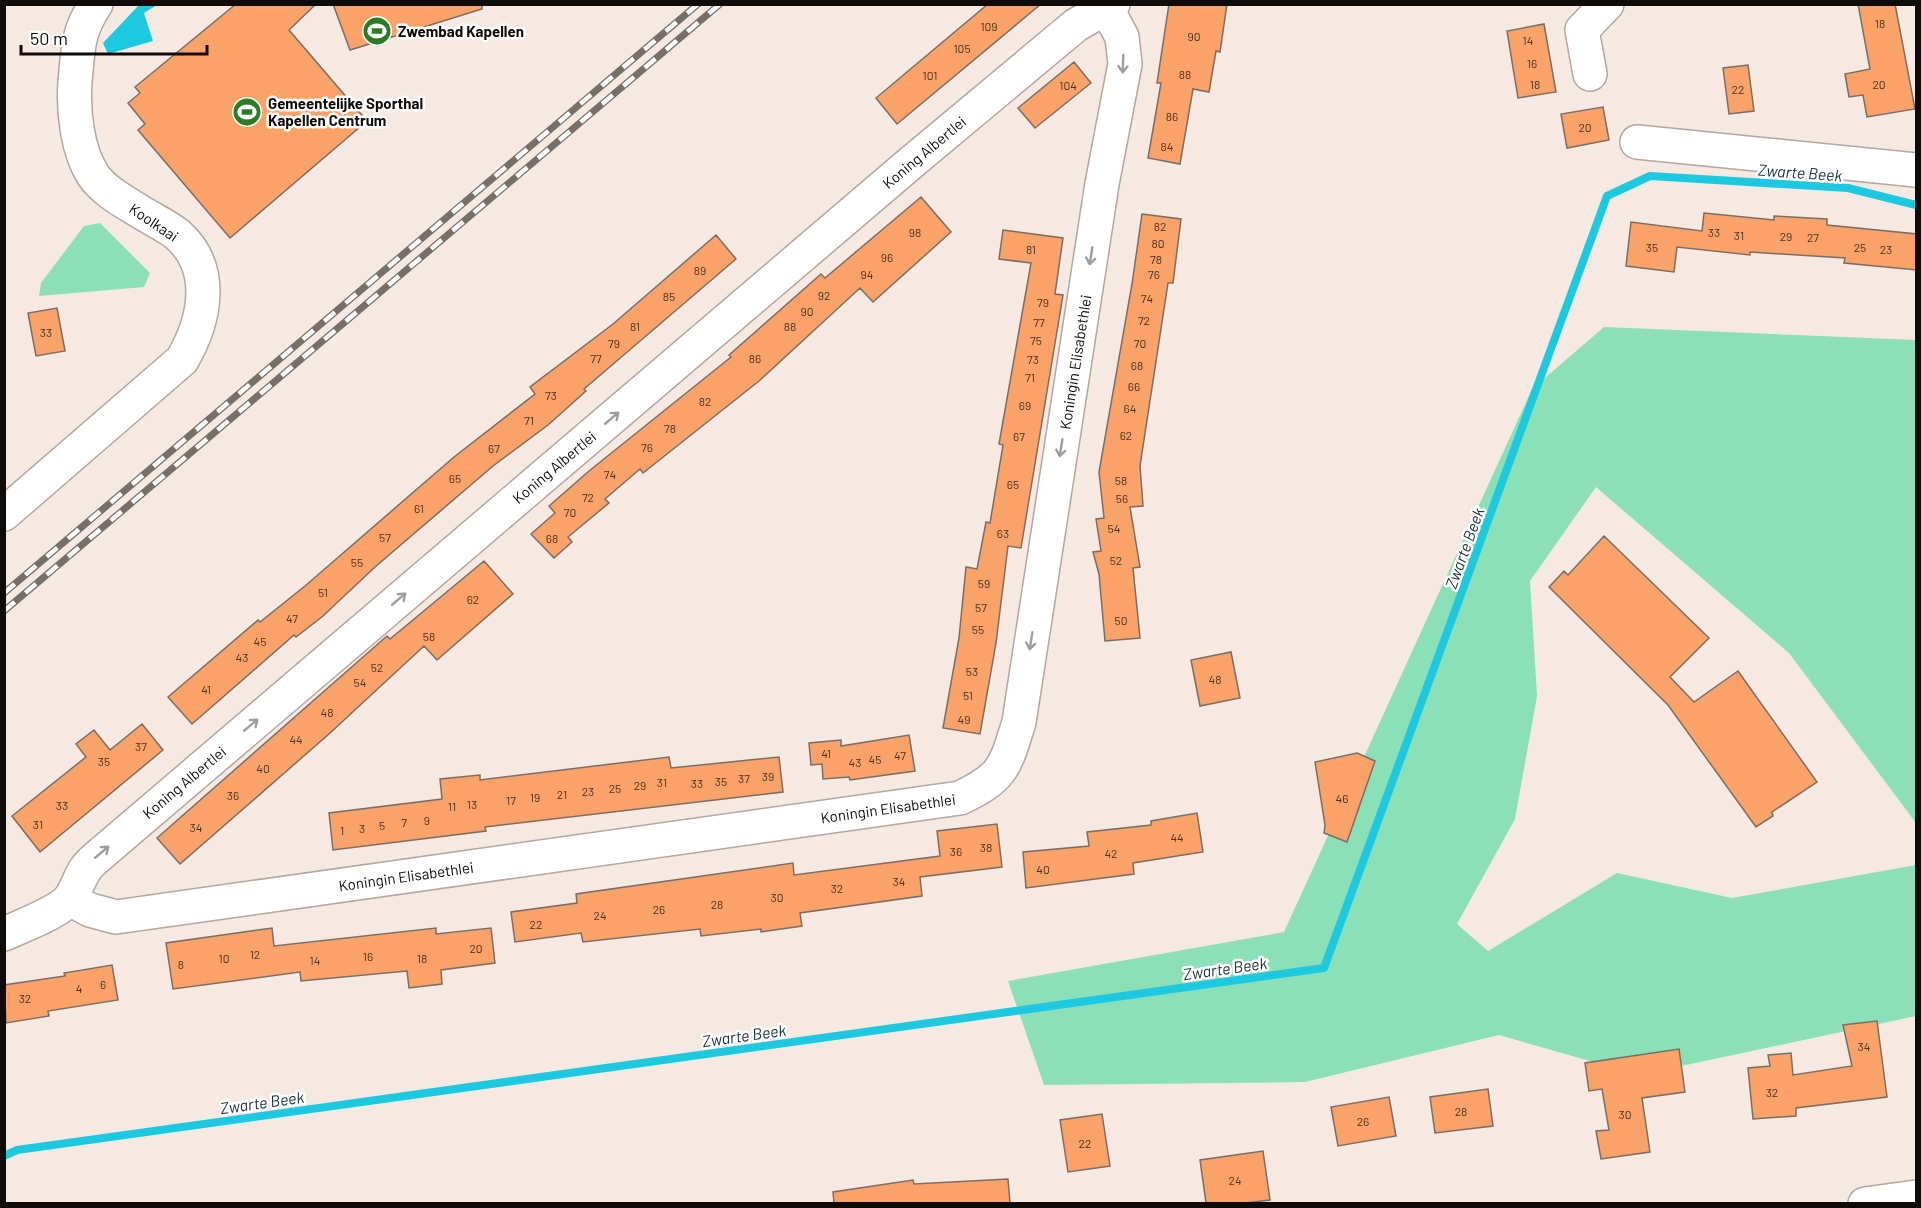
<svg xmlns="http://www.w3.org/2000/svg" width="1921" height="1208" viewBox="0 0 1921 1208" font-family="Barlow,sans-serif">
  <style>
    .green { fill: #8be0b8 }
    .water { fill: #1dc9e1 }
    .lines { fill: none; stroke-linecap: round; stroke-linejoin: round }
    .stream { stroke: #1dc9e1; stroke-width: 8 }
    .building { fill: #faa267; stroke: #796e67; stroke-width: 1.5 }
    .minor-casing { stroke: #b3a79f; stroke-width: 36 }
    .minor { stroke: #fff; stroke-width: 33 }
    .rail-casing { stroke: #776f6a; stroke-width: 7 }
    .rail { stroke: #fff; stroke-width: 4.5; stroke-dasharray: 14; stroke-linecap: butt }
    .oneway { stroke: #9f9d9d }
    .labels { text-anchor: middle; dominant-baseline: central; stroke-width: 5; stroke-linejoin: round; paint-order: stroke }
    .number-label { font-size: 12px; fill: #4a3120 }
    .poi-label { font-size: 15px; font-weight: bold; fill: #0f0b09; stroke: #fff; text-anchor: start }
    .street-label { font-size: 15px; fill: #0f0b09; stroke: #fff }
    .water-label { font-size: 16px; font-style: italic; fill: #172f34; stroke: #fff }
  </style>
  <rect width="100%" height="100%" fill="#f6e9e1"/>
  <!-- green -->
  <path class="green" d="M100 223 150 273 144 287 39 296 41 283 84 226Z
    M1604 327 1916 340V823L1789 653 1596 487 1530 581 1537 696 1515 819 1457 924 1488 951 1617 873 1732 898 1916 865V1016L1639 1075 1499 1035 1305 1082 1044 1085 1008 981 1284 932 1532 389Z"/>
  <!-- water -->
  <path class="water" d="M140 4 157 5 144 13 153 41 108 54 103 43Z"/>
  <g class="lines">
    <!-- stream -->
    <path class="stream" d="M4 1156 17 1150 1324 968 1607 196 1650 176 1848 188 1916 205"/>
  </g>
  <!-- building -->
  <path class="building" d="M236 4H316L289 30 367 121 230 238 138 130 145 124 128 103 140 93 135 87Z
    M333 4H482V9L350 50Z
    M988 4H1041L897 124 876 98Z
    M1169 4H1227L1220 52 1216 51 1209 92 1193 89 1180 164 1148 158 1161 83H1157Z
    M1858 4H1895L1915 109 1867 117 1863 95 1849 97 1845 74 1870 69Z
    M1544 24 1556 92 1518 98 1507 31Z
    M1074 62 1091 83 1035 128 1018 108Z
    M1748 65 1754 111 1729 114 1723 68Z
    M1603 107 1609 140 1567 148 1561 114Z
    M921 197 951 232 873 302 860 288 759 381 643 473 640 469 605 499 609 503 568 537 572 542 554 558 531 534 555 513 549 506 589 471 731 357 729 355 821 274 825 278Z
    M1704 213 1774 220V216L1827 219V225L1917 234V270L1844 263 1845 258 1750 252V255L1677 247 1674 272 1626 266 1631 222 1702 231Z
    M1142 214 1181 219 1173 283H1168L1140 466 1143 506 1130 507 1140 567 1133 568 1140 638 1105 641 1099 574 1093 552 1101 551 1096 519 1104 518 1099 472 1132 284Z
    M1003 230 1063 238 1055 294 1063 295 1021 548 1008 546 996 643 980 734 943 728 959 638 966 567 977 569 986 522 990 523 1003 445 999 444 1031 263 999 259Z
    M716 235 736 259 584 389 586 391 548 425 493 466 375 567 323 616 296 637 294 635 192 724 168 697 258 620 260 622 305 586 454 457 535 394 530 387 613 324Z
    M57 308 65 351 36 356 28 313Z
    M1604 536 1709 638 1670 677 1694 702 1738 671 1817 782 1772 812 1773 816 1756 827 1668 705 1549 587 1564 571 1568 575Z
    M484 561 513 594 437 660 424 646 329 734 180 864 157 838 387 636 390 639Z
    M1231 652 1240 698 1200 706 1191 660Z
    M142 724 163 750 40 852 12 816 86 757 76 744 94 730 110 750Z
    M909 735 915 771 850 780 849 777 823 779 822 764 811 765 809 743 841 740V746Z
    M1357 753 1375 761 1347 842 1324 833 1325 825 1315 762Z
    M669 757 671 768 779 757 783 792 485 827 486 831 333 850 329 813 442 799 440 779 480 775V780Z
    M1197 813 1203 852 1133 863 1134 874 1026 888 1023 852 1089 846 1087 832 1151 825V821Z
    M997 824 1002 867 920 877 922 896 800 913 802 926 761 932V929L701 936 700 929 583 942 581 933 515 942 511 912 577 903 576 894 793 863 794 875 940 856 937 831Z
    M272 928 274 946 436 928V934L491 928 495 963 441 970 442 984 409 988 407 971 301 981 300 972 173 989 166 943Z
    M112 965 118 1000 48 1011 49 1016 6 1023 4 985 65 976 64 973Z
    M1877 1021 1887 1097 1796 1108V1116L1753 1119 1748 1068 1770 1066 1768 1055 1791 1053 1793 1075 1852 1066 1843 1025Z
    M1679 1049 1685 1092 1642 1098 1650 1152 1601 1159 1596 1131 1609 1130 1602 1089 1589 1091 1585 1063Z
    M1488 1089 1493 1126 1435 1133 1430 1097Z
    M1389 1097 1396 1136 1338 1146 1331 1107Z
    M1102 1114 1110 1166 1068 1172 1060 1120Z
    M1263 1151 1270 1200 1245 1203H1206L1200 1160Z
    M1008 1179 1010 1203H834L833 1192 913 1180 914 1184Z"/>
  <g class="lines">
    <!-- minor casing -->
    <g class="minor-casing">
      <path id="minor" d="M1590 74 1582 30 1607 4
        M1637 142 1916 170
        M4 514 182 360C205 321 216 269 178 235 167 226 152 219 139 211 123 201 104 191 93 175 77 150 73 111 75 82 78 50 77 32 96 4
        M70 899 90 910 116 917 960 798C1004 777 1005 767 1019 722L1102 184 1125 64 1122 37 1107 9
        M4 934C21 926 61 912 71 897 81 881 80 871 96 858L913 161 1076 25 1113 4
        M1865 1204 1916 1197"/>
    </g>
    <!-- minor -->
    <use href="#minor" class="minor"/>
    <!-- rail casing -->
    <g class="rail-casing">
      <path id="rail" d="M4 593 698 4
        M4 611 720 4"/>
    </g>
    <!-- rail -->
    <use href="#rail" class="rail"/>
  </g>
  <!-- one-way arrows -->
  <defs><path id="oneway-shaft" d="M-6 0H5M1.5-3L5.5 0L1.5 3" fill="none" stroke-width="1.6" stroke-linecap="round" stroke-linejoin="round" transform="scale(1.5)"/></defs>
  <g class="oneway">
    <use href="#oneway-shaft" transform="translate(1123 64) rotate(92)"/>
    <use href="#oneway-shaft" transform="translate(1091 256) rotate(99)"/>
    <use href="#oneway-shaft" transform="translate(612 418) rotate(-40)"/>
    <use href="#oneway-shaft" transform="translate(1061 448) rotate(99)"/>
    <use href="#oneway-shaft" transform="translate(399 599) rotate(-40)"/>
    <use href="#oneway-shaft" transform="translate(1031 641) rotate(99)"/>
    <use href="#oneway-shaft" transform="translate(251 725) rotate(-40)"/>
    <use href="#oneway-shaft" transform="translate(102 852) rotate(-40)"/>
  </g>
  <!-- icons -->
  <defs>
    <g id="stadium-disc" transform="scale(1.5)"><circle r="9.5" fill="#2a7c27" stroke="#fff"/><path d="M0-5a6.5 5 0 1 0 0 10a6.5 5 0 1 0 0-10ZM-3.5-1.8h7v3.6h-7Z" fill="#fff"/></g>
  </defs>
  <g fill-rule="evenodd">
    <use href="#stadium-disc" x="377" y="31"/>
    <use href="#stadium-disc" x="247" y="112"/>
  </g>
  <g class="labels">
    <!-- number labels -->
    <g class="number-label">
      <text x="1880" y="23">18</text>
      <text x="989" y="26">109</text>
      <text x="1194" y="36">90</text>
      <text x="1528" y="40">14</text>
      <text x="962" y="48">105</text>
      <text x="1532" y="63">16</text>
      <text x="1185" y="74">88</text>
      <text x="930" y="75">101</text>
      <text x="1535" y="84">18</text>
      <text x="1879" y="84">20</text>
      <text x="1068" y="85">104</text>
      <text x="1738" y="89">22</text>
      <text x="1172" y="116">86</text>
      <text x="1585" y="127">20</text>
      <text x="1167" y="146">84</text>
      <text x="1160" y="226">82</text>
      <text x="915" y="232">98</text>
      <text x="1714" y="232">33</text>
      <text x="1739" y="235">31</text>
      <text x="1786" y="236">29</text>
      <text x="1813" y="237">27</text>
      <text x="1158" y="243">80</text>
      <text x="1652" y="247">35</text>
      <text x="1860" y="247">25</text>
      <text x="1031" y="249">81</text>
      <text x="1886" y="249">23</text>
      <text x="887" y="257">96</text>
      <text x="1156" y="259">78</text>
      <text x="700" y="270">89</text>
      <text x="867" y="274">94</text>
      <text x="1154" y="274">76</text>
      <text x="824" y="295">92</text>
      <text x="669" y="296">85</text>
      <text x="1147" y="298">74</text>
      <text x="1043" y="302">79</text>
      <text x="807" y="311">90</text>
      <text x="1144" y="320">72</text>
      <text x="1039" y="322">77</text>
      <text x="635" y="326">81</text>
      <text x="790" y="326">88</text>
      <text x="46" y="332">33</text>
      <text x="1036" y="340">75</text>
      <text x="614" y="343">79</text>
      <text x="1140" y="343">70</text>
      <text x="596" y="358">77</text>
      <text x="755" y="358">86</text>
      <text x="1033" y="359">73</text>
      <text x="1137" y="365">68</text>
      <text x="1030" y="377">71</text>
      <text x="1134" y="386">66</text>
      <text x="551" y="395">73</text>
      <text x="705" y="401">82</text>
      <text x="1025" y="405">69</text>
      <text x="1130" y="408">64</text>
      <text x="529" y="420">71</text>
      <text x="670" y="428">78</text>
      <text x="1126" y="435">62</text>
      <text x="1019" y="436">67</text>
      <text x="647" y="447">76</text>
      <text x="494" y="448">67</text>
      <text x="610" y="474">74</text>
      <text x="455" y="478">65</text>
      <text x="1121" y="480">58</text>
      <text x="1013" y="484">65</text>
      <text x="588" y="497">72</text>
      <text x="1122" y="498">56</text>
      <text x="419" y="508">61</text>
      <text x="570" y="512">70</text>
      <text x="1114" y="528">54</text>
      <text x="1003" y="533">63</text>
      <text x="385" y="537">57</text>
      <text x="552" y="538">68</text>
      <text x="1116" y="560">52</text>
      <text x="357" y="562">55</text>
      <text x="984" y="583">59</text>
      <text x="323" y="592">51</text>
      <text x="473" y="599">62</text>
      <text x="981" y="607">57</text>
      <text x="292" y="618">47</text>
      <text x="1121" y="620">50</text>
      <text x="978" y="629">55</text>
      <text x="429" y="636">58</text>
      <text x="260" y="641">45</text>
      <text x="242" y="657">43</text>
      <text x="377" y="667">52</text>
      <text x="972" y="671">53</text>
      <text x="1215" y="679">48</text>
      <text x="360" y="682">54</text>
      <text x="206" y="689">41</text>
      <text x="968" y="695">51</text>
      <text x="327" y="712">48</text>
      <text x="964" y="719">49</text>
      <text x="296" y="739">44</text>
      <text x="141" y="746">37</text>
      <text x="826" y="753">41</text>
      <text x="900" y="755">47</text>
      <text x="875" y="759">45</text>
      <text x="104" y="761">35</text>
      <text x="855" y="762">43</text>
      <text x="263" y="768">40</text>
      <text x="768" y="776">39</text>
      <text x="744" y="778">37</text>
      <text x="721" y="781">35</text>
      <text x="662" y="782">31</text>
      <text x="697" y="783">33</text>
      <text x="640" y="785">29</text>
      <text x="615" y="788">25</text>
      <text x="588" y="791">23</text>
      <text x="562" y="794">21</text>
      <text x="233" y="795">36</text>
      <text x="535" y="797">19</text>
      <text x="1342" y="798">46</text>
      <text x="511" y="800">17</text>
      <text x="472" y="804">13</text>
      <text x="62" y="805">33</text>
      <text x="452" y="806">11</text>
      <text x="427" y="820">9</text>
      <text x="404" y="822">7</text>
      <text x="38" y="824">31</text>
      <text x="382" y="825">5</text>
      <text x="196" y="827">34</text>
      <text x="362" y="828">3</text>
      <text x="342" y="830">1</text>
      <text x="1177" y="837">44</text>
      <text x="986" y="847">38</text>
      <text x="956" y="851">36</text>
      <text x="1111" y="853">42</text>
      <text x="1043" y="869">40</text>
      <text x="899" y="881">34</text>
      <text x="837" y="888">32</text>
      <text x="777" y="897">30</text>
      <text x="717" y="904">28</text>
      <text x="659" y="909">26</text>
      <text x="600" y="915">24</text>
      <text x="536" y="924">22</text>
      <text x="476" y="948">20</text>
      <text x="255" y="954">12</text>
      <text x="368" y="956">16</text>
      <text x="224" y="958">10</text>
      <text x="422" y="958">18</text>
      <text x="315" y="960">14</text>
      <text x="181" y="964">8</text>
      <text x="103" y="984">6</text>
      <text x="79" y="988">4</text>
      <text x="25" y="998">32</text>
      <text x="1864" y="1046">34</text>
      <text x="1772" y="1092">32</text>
      <text x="1461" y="1111">28</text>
      <text x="1625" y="1114">30</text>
      <text x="1363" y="1121">26</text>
      <text x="1085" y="1143">22</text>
      <text x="1235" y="1180">24</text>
    </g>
    <!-- poi labels -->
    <g class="poi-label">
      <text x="398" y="31">Zwembad Kapellen</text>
      <text x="268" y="103">Gemeentelijke Sporthal<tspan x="268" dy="17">Kapellen Centrum</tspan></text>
    </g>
    <!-- street labels -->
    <g class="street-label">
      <text transform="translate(924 152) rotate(-40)">Koning Albertlei</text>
      <text transform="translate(154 222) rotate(34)">Koolkaai</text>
      <text transform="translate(1075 362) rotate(-81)">Koningin Elisabethlei</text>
      <text transform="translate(554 467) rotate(-40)">Koning Albertlei</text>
      <text transform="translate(184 782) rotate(-40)">Koning Albertlei</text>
      <text transform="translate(888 808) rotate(-8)">Koningin Elisabethlei</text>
      <text transform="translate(406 876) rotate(-8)">Koningin Elisabethlei</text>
    </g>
    <!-- water labels -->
    <g class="water-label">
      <text transform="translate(1800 172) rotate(4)">Zwarte Beek</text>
      <text transform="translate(1464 548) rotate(-70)">Zwarte Beek</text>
      <text transform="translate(1225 968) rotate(-8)">Zwarte Beek</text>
      <text transform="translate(744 1035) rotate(-8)">Zwarte Beek</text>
      <text transform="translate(262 1102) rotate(-8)">Zwarte Beek</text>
    </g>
  </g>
  <!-- border -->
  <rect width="1921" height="1208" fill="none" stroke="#0f0b09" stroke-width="12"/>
  <!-- scale -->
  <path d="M21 45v9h186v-9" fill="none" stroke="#0f0b09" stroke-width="3"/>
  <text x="30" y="45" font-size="18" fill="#0f0b09" stroke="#ffffff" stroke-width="4.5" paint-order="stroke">50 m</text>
</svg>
